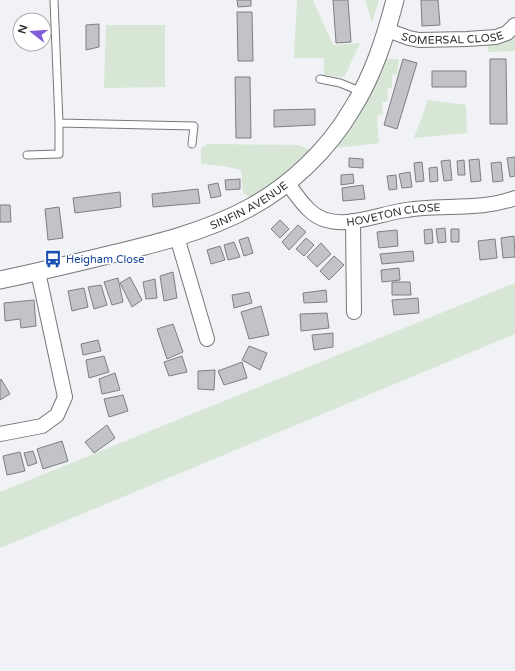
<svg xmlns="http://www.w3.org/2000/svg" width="515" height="671" viewBox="0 0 515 671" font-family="'Varela Round',sans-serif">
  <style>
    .green { fill: #d8e6d5 }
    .building { fill: #c1c3c6; stroke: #7d7f83 }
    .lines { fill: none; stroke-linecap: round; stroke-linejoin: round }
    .service-casing { stroke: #75777a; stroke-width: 9 }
    .minor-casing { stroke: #75777a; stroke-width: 16 }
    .tertiary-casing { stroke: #75777a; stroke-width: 19 }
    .service { stroke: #fff; stroke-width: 7 }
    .minor { stroke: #fff; stroke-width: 14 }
    .tertiary { stroke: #fff; stroke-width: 17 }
    .labels { text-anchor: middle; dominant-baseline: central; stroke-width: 3; stroke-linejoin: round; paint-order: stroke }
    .street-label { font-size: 11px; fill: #2b2c2d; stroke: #fff }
    .transit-label { font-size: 11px; fill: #164399; stroke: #fff; text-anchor: start }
  </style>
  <rect width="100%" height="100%" fill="#f0f2f6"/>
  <!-- green -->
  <path class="green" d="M297 0H313L333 45 360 43 345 76 339 77 324 75V58H294Z
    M365 0H379L372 22Z
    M106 25H165V87L104 88Z
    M515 34V51L488 52 487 42Z
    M385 59H399L397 74 392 75V87L387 89 388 101 382 102 383 114 377 116 379 143 337 148C358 120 372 92 385 59Z
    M428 100 466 105 467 133 414 138Z
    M207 144 298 145 311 150C292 170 273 183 250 197L243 193 241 170 223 166 201 164V149Z
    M515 283V334L0 548V492Z"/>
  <!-- building -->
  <path class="building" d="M237 0H251V6L238 7Z
    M333 0H348L351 42 336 43Z
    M421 0H438L440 25 422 26Z
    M237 12H252L253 61H238Z
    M99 24V47L86 50V25Z
    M403 59 417 63 397 129 384 125Z
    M490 59H506L507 124H490Z
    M432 71H466V87H432Z
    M235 77H250L251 138H236Z
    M315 109V125L274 127V110Z
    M515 157V176L510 177 507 158Z
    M349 158 363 159V168L349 167Z
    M479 159 481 181 471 182 469 160Z
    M450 160 452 180 444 181 441 161Z
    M464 160 465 175H458L457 161Z
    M422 162 424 181 416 182 414 163Z
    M501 162 503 181 493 182 491 163Z
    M437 167 438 181 430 182 429 168Z
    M410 172 412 187 402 188 399 174Z
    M353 174 354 183 341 185V175Z
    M396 175 397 189 389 190 387 176Z
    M240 179V189L226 190 225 180Z
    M218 183 221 196 211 198 208 185Z
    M363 185 365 199 343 201 342 188Z
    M198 189 200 203 153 207 152 194Z
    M120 192 121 207 75 213 73 198Z
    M0 205H10L11 222H0Z
    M59 207 63 238 48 240 45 209Z
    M280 220 289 229 280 238 271 229Z
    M298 225 306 232 289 250 282 242Z
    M445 228 446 242 438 243 436 229Z
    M432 229 433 243 425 244 424 230Z
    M451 229H459V242H451Z
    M397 230 398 246 379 248 377 232Z
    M514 236 515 257 503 258 501 238Z
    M248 237 253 253 244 256 239 240Z
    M306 238 314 245 304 256 296 249Z
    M495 239 497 258 480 260 478 241Z
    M234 242 240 257 228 260 224 245Z
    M321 243 331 254 317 267 307 257Z
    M220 246 225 260 211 264 207 250Z
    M413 251 414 261 382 264 380 254Z
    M334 256 344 265 329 280 320 271Z
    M399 268 400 280 382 282 381 270Z
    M173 272 177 298 164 301 160 276Z
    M130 277 142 300 132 307 120 283Z
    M118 278 123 302 112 305 104 282Z
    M155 279 157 298 146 299 143 282Z
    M392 282H410L411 295H392Z
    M101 285 107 305 94 309 88 287Z
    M84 288 88 307 72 311 68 291Z
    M326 290 327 302 304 303 303 293Z
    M249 292 252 303 234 308 232 295Z
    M418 298 419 313 394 315 392 300Z
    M34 300 36 326 21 328 20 319 5 321 4 303Z
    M261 306 269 335 249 339 241 312Z
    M327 313 329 328 301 331 300 314Z
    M173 324 183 352 167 359 157 329Z
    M333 333V347L314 350 312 335Z
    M98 340 101 351 83 355 81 344Z
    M249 346 267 353 260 370 242 360Z
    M104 356 109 372 89 378 86 360Z
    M182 356 187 372 169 376 164 362Z
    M242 362 247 378 224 385 218 371Z
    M215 370 214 390 198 389V371Z
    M115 373 120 390 102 394 99 379Z
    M1 379 10 394 0 400V380Z
    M123 395 128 411 109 417 104 399Z
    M107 425 115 438 94 453 85 442Z
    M62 441 68 461 43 469 37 449Z
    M33 451 37 463 28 466 24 453Z
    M20 452 25 471 7 475 3 456Z"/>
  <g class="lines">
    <!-- service casing -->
    <g class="service-casing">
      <path id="service" d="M54 0 59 123 194 126 192 144
        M320 79 340 83 362 92
        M27 155 59 154V123"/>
    </g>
    <!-- minor casing -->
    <g class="minor-casing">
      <g id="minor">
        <path id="s1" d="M387 30 409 38 419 40 467 39 496 37 507 33 515 25"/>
        <path id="s2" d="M287 183C298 196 308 215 326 220 348 227 378 215 400 211 438 203 478 212 515 198"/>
        <path d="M353 221 354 312"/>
        <path d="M177 237 207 339"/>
        <path d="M0 434 42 426 57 415 65 397 38 272"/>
      </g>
    </g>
    <!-- tertiary casing -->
    <g class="tertiary-casing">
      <g id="tertiary">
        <path id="s3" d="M0 280C33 273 67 265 100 257 150 245 203 233 249 208 290 186 328 150 352 109 373 76 385 38 395 0"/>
      </g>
    </g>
    <!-- service -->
    <use href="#service" class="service"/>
    <!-- minor -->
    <use href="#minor" class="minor"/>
    <!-- tertiary -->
    <use href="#tertiary" class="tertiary"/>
  </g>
  <!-- icons -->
  <defs>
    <g id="bus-bare" transform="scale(1.38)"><path d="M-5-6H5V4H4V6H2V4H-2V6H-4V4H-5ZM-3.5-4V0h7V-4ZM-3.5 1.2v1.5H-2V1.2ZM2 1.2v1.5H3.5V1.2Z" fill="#1a4fb4" stroke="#fff" stroke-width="2.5" paint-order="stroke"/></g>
  </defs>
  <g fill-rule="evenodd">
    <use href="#bus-bare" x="53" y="259"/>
  </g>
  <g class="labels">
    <!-- street labels -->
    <g class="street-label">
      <text stroke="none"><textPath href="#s1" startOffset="67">SOMERSAL CLOSE</textPath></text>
      <text stroke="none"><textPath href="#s3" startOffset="261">SINFIN AVENUE</textPath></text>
      <text stroke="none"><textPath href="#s2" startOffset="123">HOVETON CLOSE</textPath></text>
    </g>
    <!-- transit labels -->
    <g class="transit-label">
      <text x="66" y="259">Heigham Close</text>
    </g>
  </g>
  <!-- north arrow -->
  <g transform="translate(32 32) rotate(287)"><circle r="19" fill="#ffffff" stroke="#aaabab"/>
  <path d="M0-3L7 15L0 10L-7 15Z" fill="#815dd7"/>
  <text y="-6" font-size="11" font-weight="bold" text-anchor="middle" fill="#2b2c2d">N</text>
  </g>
</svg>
